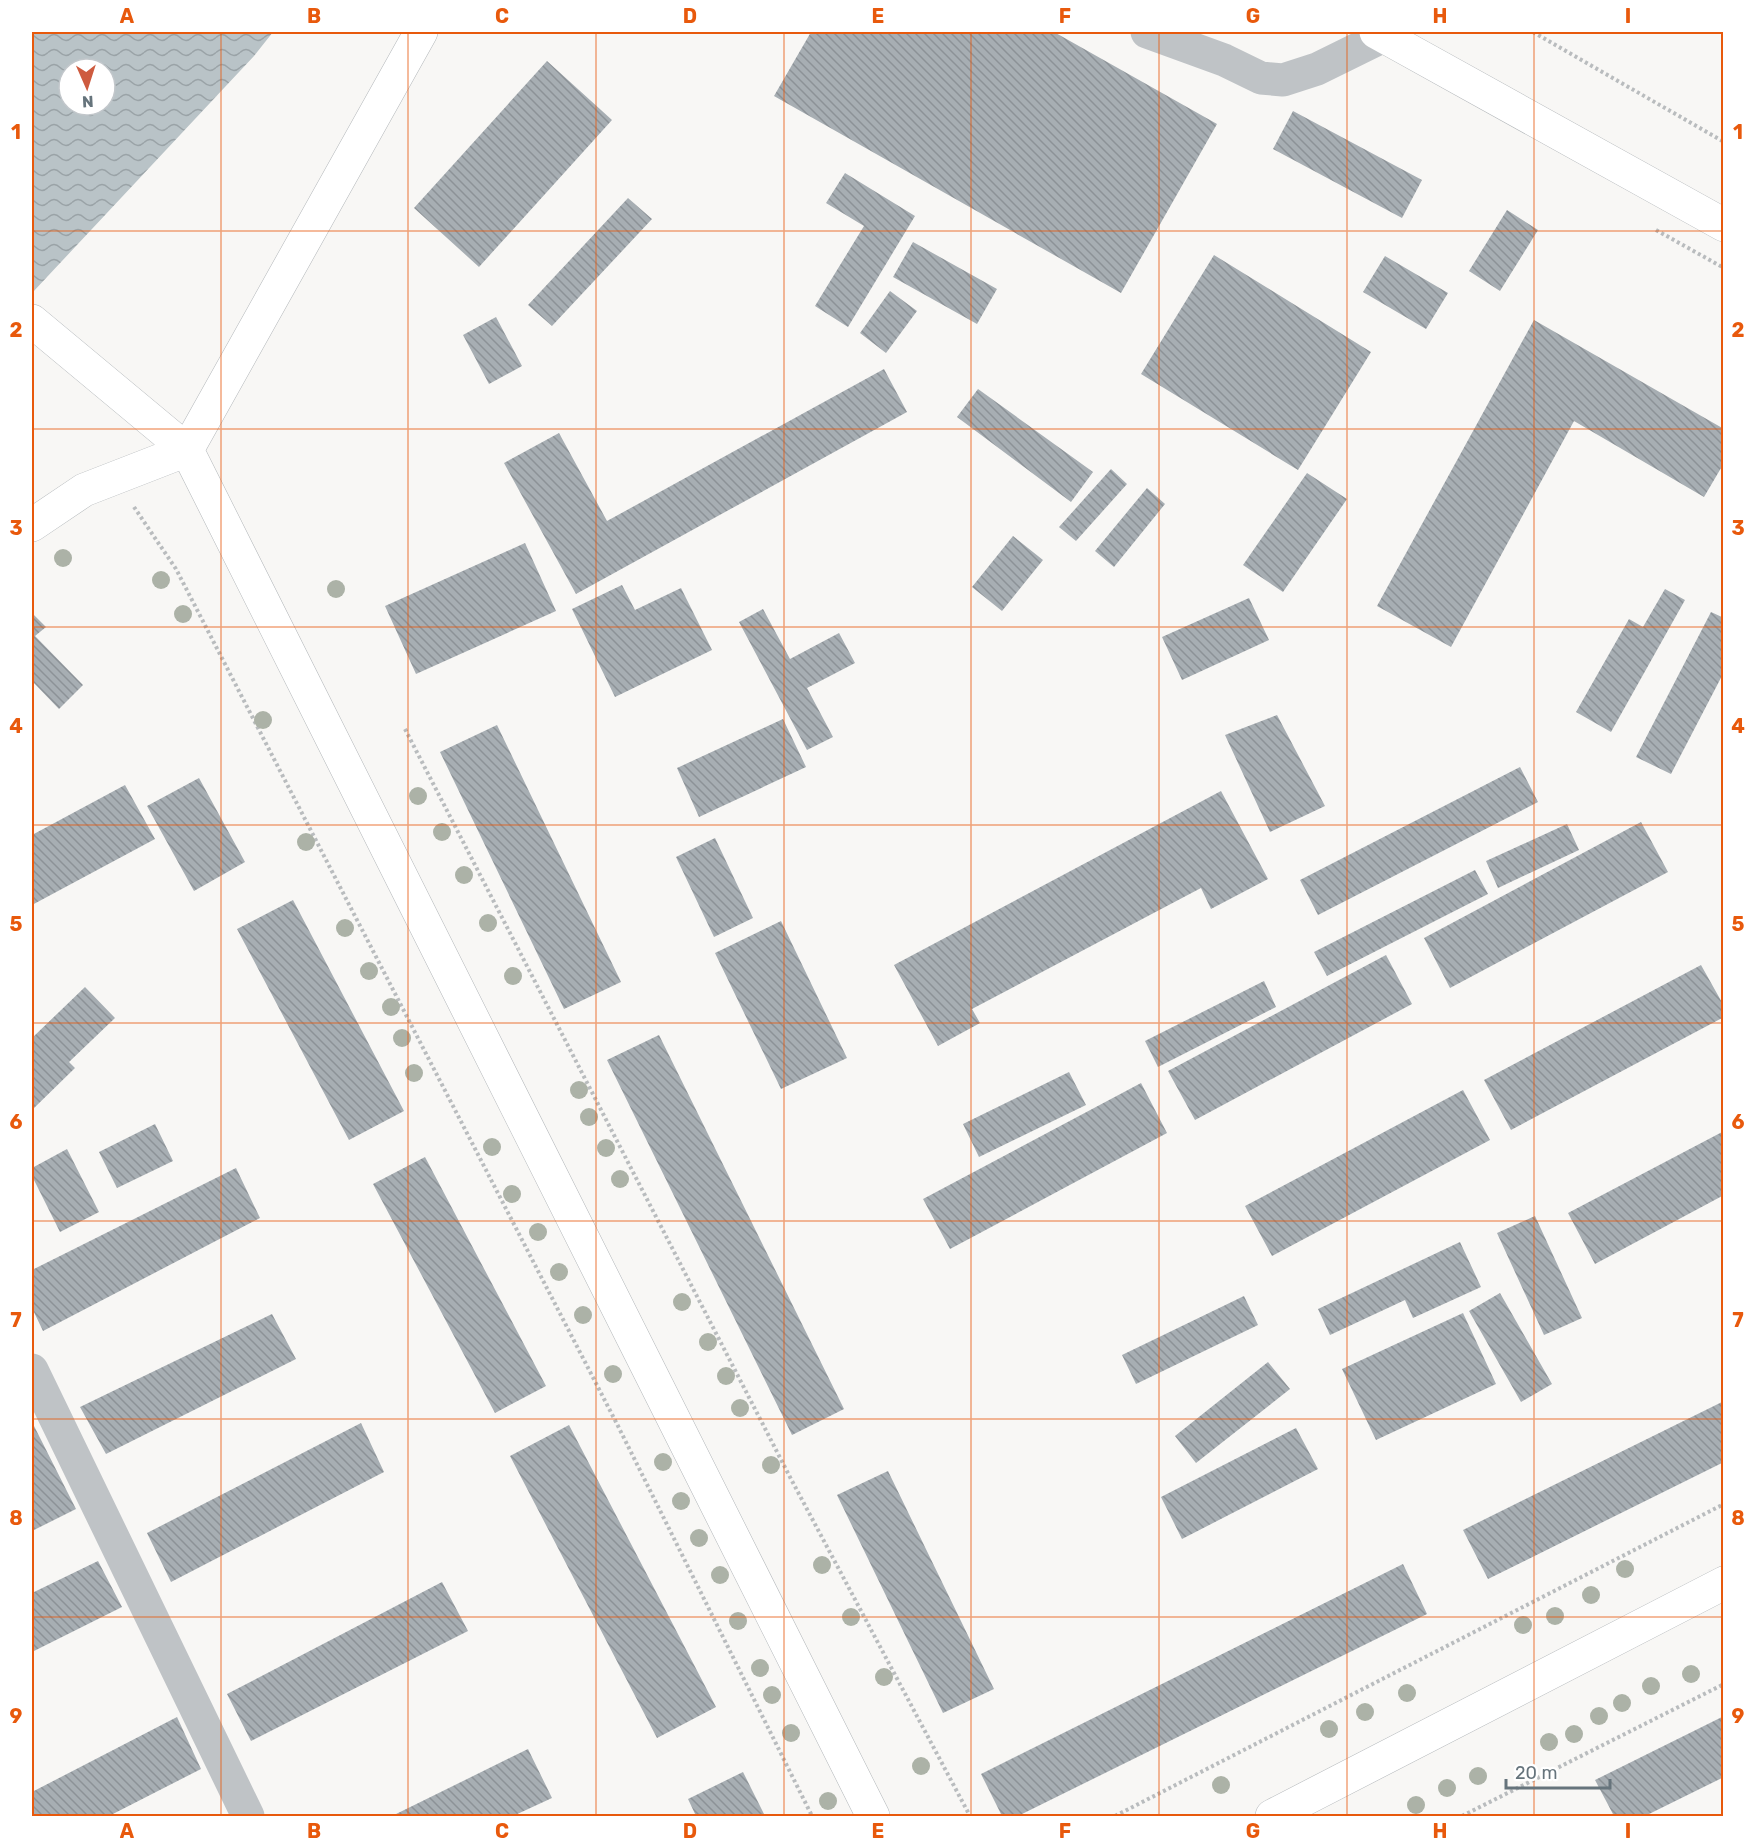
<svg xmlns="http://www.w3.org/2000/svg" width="1755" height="1848" viewBox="0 0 1755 1848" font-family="Rubik,sans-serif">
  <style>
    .water { fill: url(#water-waves); fill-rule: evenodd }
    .building { fill: url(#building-back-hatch) }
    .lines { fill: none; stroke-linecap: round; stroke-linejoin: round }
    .major-casing { stroke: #b3b7ba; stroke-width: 34 }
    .path { stroke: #b9bcbe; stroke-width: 4; stroke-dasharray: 3 3; stroke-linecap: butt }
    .minor { stroke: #bfc3c6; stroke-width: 33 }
    .major { stroke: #fff; stroke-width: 33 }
    .tree { fill: #acb2a7 }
    .grid { fill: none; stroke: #e8590c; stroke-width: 1.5; stroke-opacity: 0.55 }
    .neatline { fill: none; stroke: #e8590c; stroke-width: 2 }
    .grid-label { font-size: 20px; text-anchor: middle; font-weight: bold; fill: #e8590c }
  </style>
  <defs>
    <pattern id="water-waves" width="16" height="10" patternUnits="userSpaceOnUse" patternTransform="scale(1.5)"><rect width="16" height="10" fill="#b9c3c7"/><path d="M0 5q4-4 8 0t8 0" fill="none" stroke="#9aa3a7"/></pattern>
    <pattern id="building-back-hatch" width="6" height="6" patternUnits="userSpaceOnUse" patternTransform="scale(1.5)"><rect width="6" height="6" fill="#a7aeb3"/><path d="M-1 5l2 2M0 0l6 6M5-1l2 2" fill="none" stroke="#8c9297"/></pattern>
  </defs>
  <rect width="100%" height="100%" fill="#f8f7f5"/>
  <!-- water -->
  <path class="water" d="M32 32H273L254 56 32 293ZM69 69H105V105H69Z"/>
  <!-- building -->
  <path class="building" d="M811 32H1054L1217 124 1121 293 774 96Z
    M547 61 612 120 479 267 414 208Z
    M1293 111 1422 180 1402 218 1273 149Z
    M845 173 915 216 848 327 815 306 864 226 826 203Z
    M628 198 652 219 552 326 528 305Z
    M1507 210 1538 230 1500 291 1469 271Z
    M913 242 997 289 977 324 893 277Z
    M1214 255 1371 352 1298 470 1141 374Z
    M1385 256 1448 293 1426 329 1363 292Z
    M890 291 917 311 886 353 860 333Z
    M496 317 522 366 489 384 463 335Z
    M1534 320 1724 429V463L1704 497 1574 421 1451 647 1377 606Z
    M884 369 907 412 576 594 504 463 559 433 607 521Z
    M978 389 1093 472 1071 502 957 417Z
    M1111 469 1127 484 1076 541 1059 527Z
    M1307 473 1347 499 1283 592 1243 565Z
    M1147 488 1165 504 1114 567 1095 551Z
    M1013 536 1043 560 1002 611 972 587Z
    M525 543 556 611 416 674 385 606Z
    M622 585 635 610 681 588 712 650 615 697 572 609Z
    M1665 589 1685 600 1611 732 1576 712 1629 619 1643 627Z
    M1249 598 1269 640 1182 680 1162 637Z
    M763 609 790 659 839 633 855 663 807 688 833 737 807 750 739 622Z
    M1711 612 1724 618V672L1671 774 1636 757Z
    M32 613 46 627 35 636 83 685 59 709 32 681Z
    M1277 715 1325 806 1270 832 1225 735Z
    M783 719 806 767 699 817 677 768Z
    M497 725 621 982 564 1009 440 752Z
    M1520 767 1538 802 1318 915 1300 880Z
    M199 778 245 862 194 891 147 806Z
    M125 785 155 839 32 905V835Z
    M1221 791 1268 879 1211 909 1201 888 972 1009 980 1023 938 1046 894 965Z
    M1641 822 1668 872 1450 988 1424 938Z
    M1567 824 1579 850 1498 888 1486 861Z
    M715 838 753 918 714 937 676 857Z
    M1475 870 1488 894 1327 976 1314 952Z
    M293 900 404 1111 349 1140 237 929Z
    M781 921 847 1058 781 1089 715 953Z
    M1386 955 1412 1004 1195 1120 1168 1071Z
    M1701 965 1724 1006V1017L1511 1130 1484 1080Z
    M1264 981 1276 1007 1158 1067 1145 1041Z
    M85 987 115 1018 69 1062 75 1068 32 1110V1038Z
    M659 1035 844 1409 792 1435 607 1060Z
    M1069 1072 1086 1105 979 1157 963 1124Z
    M1141 1083 1167 1133 950 1249 923 1199Z
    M1463 1090 1490 1140 1272 1256 1245 1206Z
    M155 1124 173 1161 117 1188 99 1152Z
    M1724 1131V1195L1595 1264 1568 1213Z
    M67 1149 99 1212 60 1232 32 1176V1168Z
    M425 1157 546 1386 495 1413 373 1184Z
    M236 1168 260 1218 43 1331 32 1308V1270Z
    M1535 1216 1582 1318 1544 1335 1497 1233Z
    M1460 1242 1481 1287 1413 1318 1405 1300 1330 1335 1318 1309Z
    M1500 1293 1552 1384 1521 1402 1469 1311Z
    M1244 1296 1258 1325 1136 1384 1122 1355Z
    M1463 1313 1496 1384 1376 1440 1342 1369Z
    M272 1314 296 1359 106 1454 80 1407Z
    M1268 1362 1290 1389 1196 1463 1175 1436Z
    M1724 1401V1462L1488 1579 1463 1530Z
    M32 1422 76 1509 32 1531Z
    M361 1423 384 1472 171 1582 147 1533Z
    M569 1425 716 1707 657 1738 510 1456Z
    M1296 1428 1318 1469 1182 1539 1161 1497Z
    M888 1471 994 1689 943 1713 837 1495Z
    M98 1561 122 1607 32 1652V1593Z
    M1403 1564 1427 1614 1018 1816H1002L981 1774Z
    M442 1582 468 1631 251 1741 227 1694Z
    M1724 1716V1777L1645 1816H1614L1595 1780Z
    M177 1717 201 1769 109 1816H32V1792Z
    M528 1749 552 1798 513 1816H392Z
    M743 1772 765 1816H696L688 1799Z"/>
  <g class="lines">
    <!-- major casing -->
    <g class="major-casing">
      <path id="major" d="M1376 32 1724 225
        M32 321 187 450 873 1816
        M32 525 84 490 187 450 421 32
        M1272 1816 1724 1583"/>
    </g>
    <!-- path -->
    <path class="path" d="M1533 32 1724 142
      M1656 230 1724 268
      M134 507 176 569 617 1424 812 1816
      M405 729 791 1479 970 1816
      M1115 1816 1724 1504
      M1462 1816 1724 1684"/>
    <!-- minor -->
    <path class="minor" d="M1147 32 1224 60 1261 78 1283 80 1317 69 1384 36
      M32 1370 248 1816"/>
    <!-- major -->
    <use href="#major" class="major"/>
  </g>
  <!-- trees -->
  <g class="tree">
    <circle cx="63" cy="558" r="9"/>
    <circle cx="161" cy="580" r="9"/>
    <circle cx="336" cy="589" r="9"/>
    <circle cx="183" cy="614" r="9"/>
    <circle cx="263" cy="720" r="9"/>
    <circle cx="418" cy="796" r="9"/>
    <circle cx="442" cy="832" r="9"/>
    <circle cx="306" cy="842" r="9"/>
    <circle cx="464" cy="875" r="9"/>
    <circle cx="488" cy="923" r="9"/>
    <circle cx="345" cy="928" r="9"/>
    <circle cx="369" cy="971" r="9"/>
    <circle cx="513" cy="976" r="9"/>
    <circle cx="391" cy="1007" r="9"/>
    <circle cx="402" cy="1038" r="9"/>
    <circle cx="414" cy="1073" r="9"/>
    <circle cx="579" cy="1090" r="9"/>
    <circle cx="589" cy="1117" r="9"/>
    <circle cx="492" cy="1147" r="9"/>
    <circle cx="606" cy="1148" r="9"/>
    <circle cx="620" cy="1179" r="9"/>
    <circle cx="512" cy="1194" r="9"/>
    <circle cx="538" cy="1232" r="9"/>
    <circle cx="559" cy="1272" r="9"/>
    <circle cx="682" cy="1302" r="9"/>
    <circle cx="583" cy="1315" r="9"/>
    <circle cx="708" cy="1342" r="9"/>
    <circle cx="613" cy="1374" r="9"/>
    <circle cx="726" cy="1376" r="9"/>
    <circle cx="740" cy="1408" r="9"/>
    <circle cx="663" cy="1462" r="9"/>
    <circle cx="771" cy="1465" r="9"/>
    <circle cx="681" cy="1501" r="9"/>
    <circle cx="699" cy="1538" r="9"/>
    <circle cx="822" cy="1565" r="9"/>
    <circle cx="1625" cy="1569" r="9"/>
    <circle cx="720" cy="1575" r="9"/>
    <circle cx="1591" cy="1595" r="9"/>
    <circle cx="1555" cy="1616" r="9"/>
    <circle cx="851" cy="1617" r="9"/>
    <circle cx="738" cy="1621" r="9"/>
    <circle cx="1523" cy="1625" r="9"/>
    <circle cx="760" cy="1668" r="9"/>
    <circle cx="1691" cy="1674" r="9"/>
    <circle cx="884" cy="1677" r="9"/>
    <circle cx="1651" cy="1686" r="9"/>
    <circle cx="1407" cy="1693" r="9"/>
    <circle cx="772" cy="1695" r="9"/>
    <circle cx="1622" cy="1703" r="9"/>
    <circle cx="1365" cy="1712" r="9"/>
    <circle cx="1599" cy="1716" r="9"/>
    <circle cx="1329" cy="1729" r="9"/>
    <circle cx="791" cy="1733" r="9"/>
    <circle cx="1574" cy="1734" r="9"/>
    <circle cx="1549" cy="1742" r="9"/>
    <circle cx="921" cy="1766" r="9"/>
    <circle cx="1478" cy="1776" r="9"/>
    <circle cx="1221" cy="1785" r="9"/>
    <circle cx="1447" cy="1788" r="9"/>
    <circle cx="828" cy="1801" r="9"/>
    <circle cx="1416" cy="1805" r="9"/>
  </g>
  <!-- grid -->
  <path class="grid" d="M221 32V1816M408 32V1816M596 32V1816M784 32V1816M971 32V1816M1159 32V1816M1347 32V1816M1534 32V1816M32 231H1724M32 429H1724M32 627H1724M32 825H1724M32 1023H1724M32 1221H1724M32 1419H1724M32 1617H1724"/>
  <!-- border -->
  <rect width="1755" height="1848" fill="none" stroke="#ffffff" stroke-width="66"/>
  <!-- north arrow -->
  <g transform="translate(87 87) rotate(177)"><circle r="28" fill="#ffffff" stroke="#c2c7cb" stroke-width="1.5"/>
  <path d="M0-4.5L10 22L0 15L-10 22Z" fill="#ce5b3f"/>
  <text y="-9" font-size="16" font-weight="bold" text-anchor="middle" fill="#66747c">N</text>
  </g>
  <!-- scale -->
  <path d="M1506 1779v9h104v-9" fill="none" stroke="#66747c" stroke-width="3"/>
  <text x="1515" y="1779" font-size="18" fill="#66747c" stroke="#ffffff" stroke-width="4.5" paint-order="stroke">20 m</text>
  <rect x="33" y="33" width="1689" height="1782" class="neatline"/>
  <g class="grid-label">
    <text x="127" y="23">A</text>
    <text x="314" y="23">B</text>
    <text x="502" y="23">C</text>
    <text x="690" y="23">D</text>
    <text x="878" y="23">E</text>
    <text x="1065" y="23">F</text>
    <text x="1253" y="23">G</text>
    <text x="1440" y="23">H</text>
    <text x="1628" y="23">I</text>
    <text x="16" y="139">1</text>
    <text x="1738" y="139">1</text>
    <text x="16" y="337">2</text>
    <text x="1738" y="337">2</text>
    <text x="16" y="535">3</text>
    <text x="1738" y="535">3</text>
    <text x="16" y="733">4</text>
    <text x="1738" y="733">4</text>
    <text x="16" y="931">5</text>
    <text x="1738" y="931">5</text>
    <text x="16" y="1129">6</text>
    <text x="1738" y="1129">6</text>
    <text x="16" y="1327">7</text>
    <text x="1738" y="1327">7</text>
    <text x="16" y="1525">8</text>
    <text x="1738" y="1525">8</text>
    <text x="16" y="1723">9</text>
    <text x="1738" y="1723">9</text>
    <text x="127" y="1838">A</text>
    <text x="314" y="1838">B</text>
    <text x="502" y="1838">C</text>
    <text x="690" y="1838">D</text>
    <text x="878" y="1838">E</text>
    <text x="1065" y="1838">F</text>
    <text x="1253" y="1838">G</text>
    <text x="1440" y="1838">H</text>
    <text x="1628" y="1838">I</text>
  </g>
</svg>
